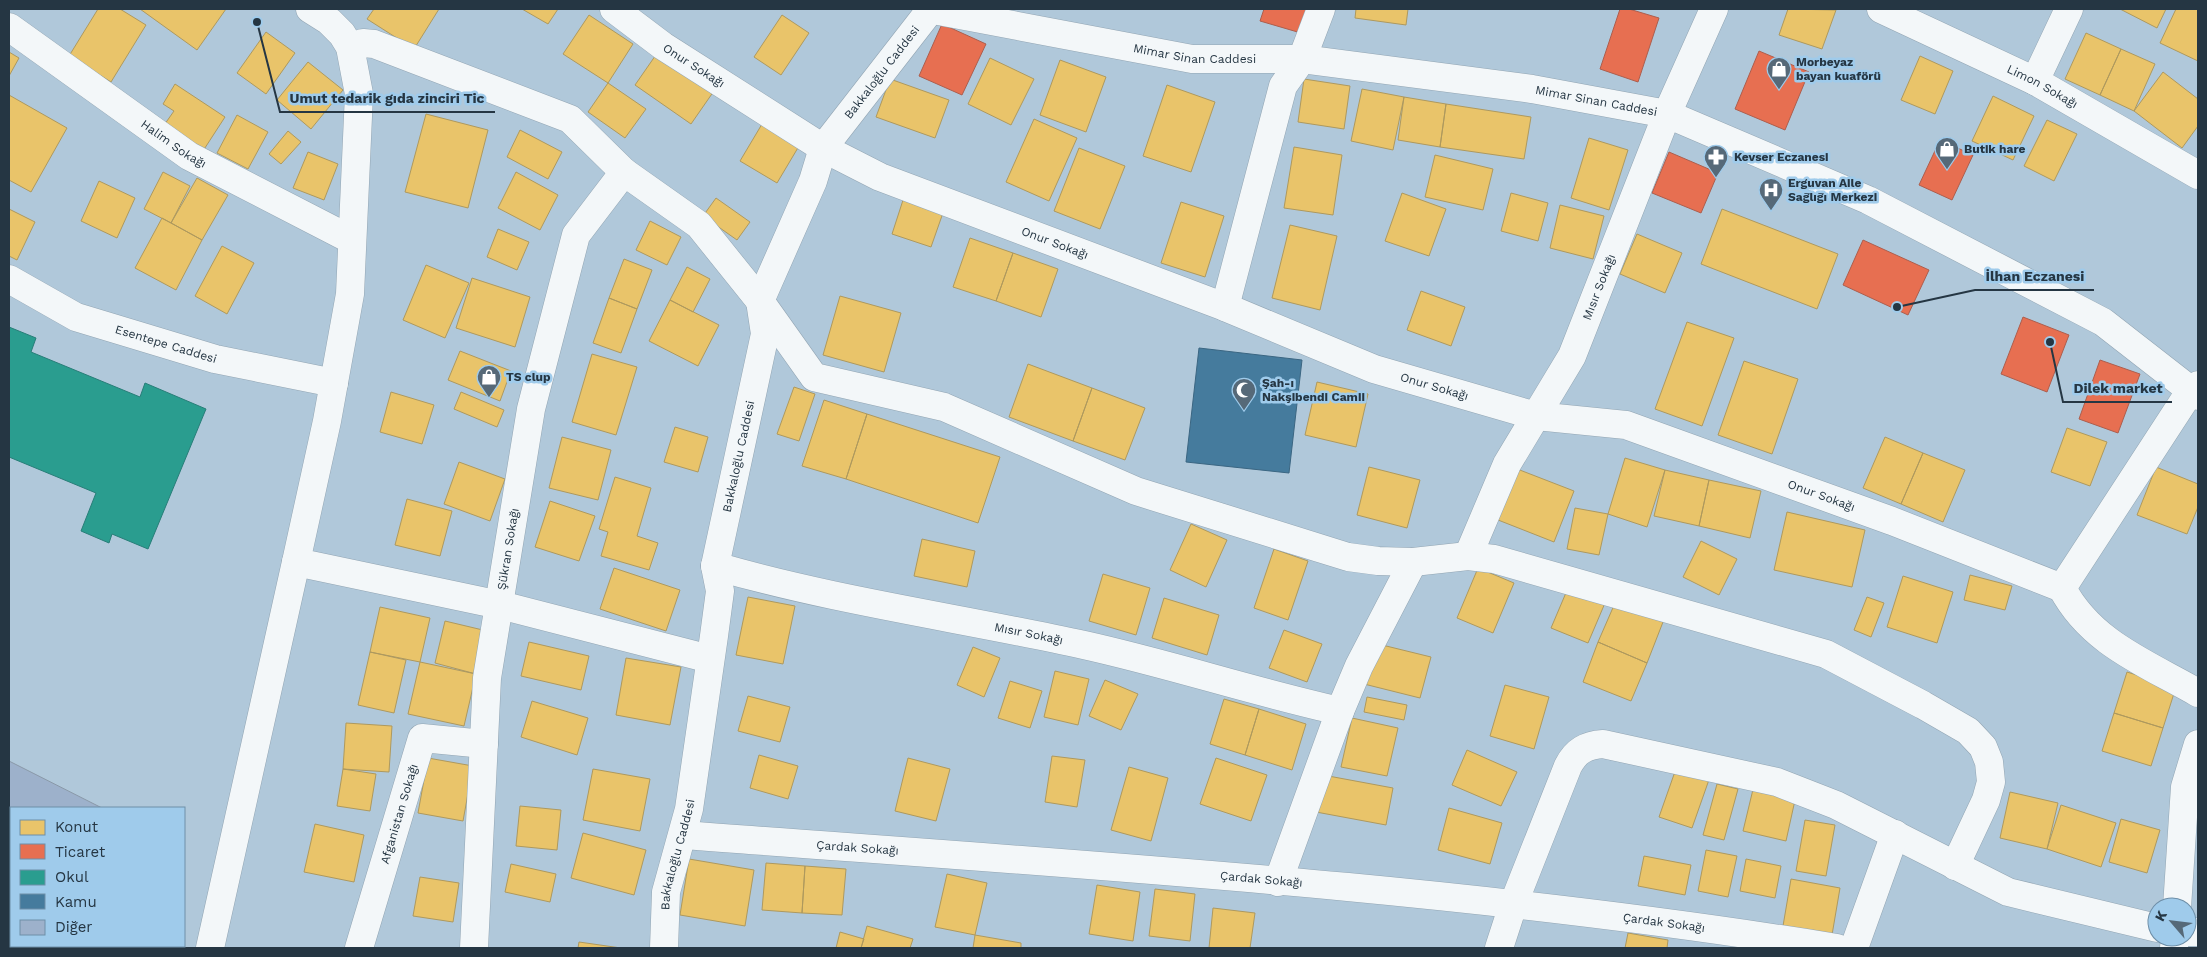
<svg xmlns="http://www.w3.org/2000/svg" width="2207" height="957" viewBox="0 0 2207 957" font-family="'Work Sans',sans-serif">
  <style>
    .homes { fill: #e9c46a; stroke: #ae995e }
    .shops { fill: #e76f51; stroke: #ad5e4d }
    .schools { fill: #2a9d8f; stroke: #287e78 }
    .public { fill: #457b9d; stroke: #3b6682 }
    .building { fill: #9db1cb; stroke: #8a99a8 }
    .lines { fill: none; stroke-linecap: round; stroke-linejoin: round }
    .minor-casing { stroke: #92a5b3; stroke-width: 29 }
    .minor { stroke: #f3f7f9; stroke-width: 28 }
    .labels { text-anchor: middle; dominant-baseline: central; stroke-width: 5; stroke-linejoin: round; paint-order: stroke }
    .street-label { font-size: 12px; fill: #253643; stroke: #9fcbeb }
    .poi-label { font-size: 12px; font-weight: bold; fill: #253643; stroke: #9fcbeb; text-anchor: start }
    .leader { fill: none; stroke: #253643; stroke-width: 2 }
    .callout-dot { fill: #253643; stroke: #9fcbeb; stroke-width: 2 }
    .callout-label { font-size: 14px; text-anchor: middle; font-weight: bold; fill: #253643; stroke: #9fcbeb; stroke-width: 5; stroke-linejoin: round; paint-order: stroke }
  </style>
  <rect width="100%" height="100%" fill="#b0c8da"/>
  <!-- homes -->
  <path class="homes" d="M98 9H120L146 25 111 82 69 56Z
    M140 9H226L197 50Z
    M374 9H439L414 49 367 19Z
    M522 9H558L548 24Z
    M1356 9H1408L1406 25 1355 18Z
    M1788 9 1836 10 1822 49 1779 35Z
    M2120 9H2166L2157 28Z
    M2176 9H2198V61L2160 43Z
    M589 15 633 44 608 83 563 54Z
    M782 15 809 33 781 75 754 57Z
    M266 32 295 53 266 94 237 73Z
    M2086 33 2121 49 2100 95 2065 79Z
    M660 49 716 88 691 124 635 85Z
    M2121 49 2155 64 2134 111 2100 95Z
    M9 52 19 58 9 76Z
    M1920 56 1953 71 1935 114 1901 100Z
    M990 58 1034 79 1011 125 968 104Z
    M1060 60 1106 77 1086 132 1040 115Z
    M308 62 343 90 311 129 277 100Z
    M2163 72 2198 99V126L2182 148 2134 111Z
    M890 79 949 100 935 138 876 117Z
    M1304 79 1350 86 1344 129 1298 122Z
    M608 83 646 109 625 138 588 112Z
    M175 84 225 117 201 154 162 128 174 111 163 104Z
    M1167 85 1215 102 1191 172 1143 156Z
    M1362 89 1404 97 1393 150 1351 141Z
    M9 95 67 128 31 192 9 180Z
    M1993 96 2034 116 2013 160 1972 141Z
    M1404 97 1446 104 1440 147 1398 140Z
    M1446 104 1531 117 1524 159 1440 147Z
    M426 114 488 130 468 208 405 192Z
    M237 115 268 132 248 169 217 153Z
    M765 119 802 141 777 183 740 161Z
    M1034 119 1077 138 1049 201 1006 182Z
    M2047 120 2077 134 2054 181 2024 166Z
    M520 130 562 152 548 179 507 157Z
    M288 131 301 142 281 164 269 154Z
    M1589 138 1628 150 1609 210 1571 198Z
    M1294 147 1342 155 1333 215 1284 208Z
    M1079 148 1125 166 1100 229 1054 211Z
    M308 152 338 164 324 200 293 188Z
    M1435 155 1493 169 1483 210 1425 197Z
    M163 172 190 186 171 223 144 209Z
    M516 172 558 195 540 230 498 208Z
    M197 178 228 195 202 240 171 223Z
    M99 181 135 198 117 238 81 221Z
    M1402 193 1446 209 1429 256 1385 241Z
    M1511 193 1548 203 1538 241 1501 231Z
    M904 197 944 210 931 247 892 234Z
    M716 198 750 222 737 240 703 216Z
    M1181 202 1224 216 1205 277 1161 263Z
    M1560 205 1604 216 1593 259 1550 248Z
    M9 209 35 222 17 260 9 256Z
    M1722 209 1838 254 1817 309 1701 264Z
    M162 218 202 240 176 290 135 268Z
    M650 221 681 237 667 265 636 250Z
    M1290 225 1337 236 1320 310 1272 298Z
    M498 229 529 242 517 270 487 257Z
    M1637 234 1682 253 1665 293 1620 274Z
    M970 238 1013 253 996 301 953 287Z
    M222 246 254 263 227 314 195 296Z
    M1013 253 1058 269 1041 317 996 301Z
    M624 259 652 270 637 309 609 298Z
    M426 265 469 283 445 338 403 320Z
    M687 267 710 279 693 312 670 300Z
    M472 278 530 297 515 347 456 328Z
    M1421 291 1465 307 1451 346 1407 330Z
    M840 296 901 313 884 372 823 355Z
    M609 298 637 309 621 353 593 343Z
    M670 300 719 325 698 366 649 341Z
    M1687 322 1734 338 1702 426 1655 409Z
    M460 351 511 371 500 401 448 380Z
    M592 354 637 367 616 435 572 422Z
    M1744 361 1798 379 1772 454 1718 435Z
    M1028 364 1092 388 1073 441 1009 417Z
    M1317 382 1368 394 1356 447 1305 435Z
    M794 387 815 394 799 441 777 434Z
    M1092 388 1145 408 1125 460 1073 441Z
    M391 392 434 405 422 444 380 432Z
    M461 392 504 410 497 427 454 409Z
    M824 400 867 414 846 479 802 466Z
    M867 414 1000 457 978 523 846 479Z
    M675 427 708 437 698 472 664 462Z
    M2067 428 2107 442 2090 486 2051 472Z
    M562 437 611 450 598 500 549 488Z
    M1885 437 1923 453 1901 504 1863 488Z
    M1923 453 1965 470 1943 522 1901 504Z
    M1625 458 1665 470 1647 527 1608 514Z
    M459 462 505 479 490 521 444 504Z
    M1369 467 1420 480 1407 528 1357 515Z
    M1512 467 1574 491 1554 542 1493 518Z
    M2156 467 2198 484V507L2187 534 2137 515Z
    M1665 470 1709 480 1699 526 1654 516Z
    M615 477 651 488 637 536 658 543 649 570 601 556 608 532 599 529Z
    M1709 480 1761 491 1750 538 1699 526Z
    M407 499 452 511 440 556 395 545Z
    M550 501 595 516 579 561 535 547Z
    M1575 508 1608 514 1599 555 1567 549Z
    M1787 512 1865 530 1852 587 1774 570Z
    M1191 524 1227 540 1206 587 1170 570Z
    M922 539 975 551 967 587 914 576Z
    M1701 541 1737 559 1719 595 1683 577Z
    M1274 549 1308 561 1288 620 1254 608Z
    M614 568 680 590 666 631 600 609Z
    M1478 568 1514 583 1493 633 1457 618Z
    M1103 574 1150 588 1136 635 1089 621Z
    M1970 575 2012 586 2005 610 1964 600Z
    M1903 576 1953 592 1937 643 1887 627Z
    M1568 588 1605 603 1588 643 1551 628Z
    M748 597 795 606 783 664 736 655Z
    M1867 597 1884 603 1871 637 1854 630Z
    M1164 598 1219 615 1207 655 1152 638Z
    M1615 603 1663 622 1647 663 1598 642Z
    M380 607 430 618 420 662 370 652Z
    M445 621 487 631 476 674 435 663Z
    M1284 630 1322 644 1307 682 1269 668Z
    M529 642 589 656 581 690 521 676Z
    M1598 642 1647 663 1631 701 1583 682Z
    M1374 643 1431 657 1420 698 1364 684Z
    M973 647 1000 658 984 697 957 685Z
    M370 652 406 660 394 713 358 705Z
    M626 658 681 667 670 725 616 715Z
    M420 662 476 674 464 726 408 714Z
    M1055 671 1089 679 1078 725 1044 717Z
    M2127 672 2176 687 2163 728 2114 713Z
    M1105 680 1138 694 1121 730 1089 716Z
    M1010 681 1042 691 1030 728 998 718Z
    M1505 685 1549 697 1534 749 1490 736Z
    M748 696 790 707 780 742 738 731Z
    M1367 697 1407 705 1404 720 1364 712Z
    M1224 699 1259 709 1245 755 1210 744Z
    M532 701 588 718 577 755 521 737Z
    M1259 709 1306 724 1292 770 1245 755Z
    M2114 713 2163 728 2151 766 2102 751Z
    M1352 718 1398 728 1387 776 1341 767Z
    M346 723 392 726 389 772 343 769Z
    M1467 750 1517 772 1501 806 1452 785Z
    M759 755 798 766 788 799 750 788Z
    M1052 756 1085 760 1077 807 1045 802Z
    M428 758 473 766 463 821 418 813Z
    M908 758 950 769 936 821 895 811Z
    M1216 758 1267 775 1251 821 1200 804Z
    M1678 763 1711 774 1692 828 1659 817Z
    M1129 767 1168 778 1151 841 1111 830Z
    M343 769 376 774 370 811 337 806Z
    M593 769 650 779 640 831 583 820Z
    M1323 775 1393 788 1386 825 1316 812Z
    M1755 781 1797 791 1786 841 1743 831Z
    M1717 784 1738 789 1724 840 1703 835Z
    M2010 792 2058 803 2047 849 2000 838Z
    M2061 805 2116 823 2101 867 2047 849Z
    M520 806 561 810 557 850 516 846Z
    M1449 808 1502 823 1490 864 1438 850Z
    M2121 819 2160 830 2147 873 2109 862Z
    M1805 820 1835 825 1826 876 1796 871Z
    M315 824 364 835 354 882 304 872Z
    M583 833 646 850 634 895 571 878Z
    M1706 850 1737 856 1728 897 1698 891Z
    M1644 856 1691 865 1685 895 1638 886Z
    M689 859 754 870 745 926 680 915Z
    M1746 859 1781 866 1775 898 1740 891Z
    M766 863 805 866 802 913 762 910Z
    M511 864 556 874 550 902 505 892Z
    M805 866 846 869 842 915 802 913Z
    M947 874 987 883 975 935 935 927Z
    M420 877 459 883 453 922 413 916Z
    M1791 879 1840 888 1832 935 1783 926Z
    M1097 885 1140 892 1133 941 1089 934Z
    M1155 889 1195 894 1190 941 1149 936Z
    M1213 908 1255 913 1250 948H1209Z
    M867 926 913 939 910 948H861Z
    M840 932 864 939 861 948H836Z
    M1628 933 1668 940 1667 948H1625Z
    M975 935 1021 943V948H973Z
    M579 942 621 948H578Z"/>
  <!-- shops -->
  <path class="shops" d="M1264 9H1309L1301 33 1260 21Z
    M1620 9H1629L1659 18 1638 82 1600 69Z
    M942 24 986 44 962 95 919 76Z
    M1759 51 1809 72 1785 130 1735 109Z
    M1940 140 1973 155 1952 200 1919 185Z
    M1669 152 1718 173 1701 213 1652 193Z
    M1863 240 1929 270 1908 315 1843 285Z
    M2023 317 2069 335 2047 392 2001 374Z
    M2100 360 2140 374 2118 433 2079 419Z"/>
  <!-- schools -->
  <path class="schools" d="M9 327 36 338 31 352 140 397 145 383 206 409 148 549 112 534 109 543 81 531 96 493 9 457Z"/>
  <!-- public -->
  <path class="public" d="M1199 348 1302 360 1289 473 1186 462Z"/>
  <!-- building -->
  <path class="building" d="M9 761 102 808H11V846L9 845Z"/>
  <g class="lines">
    <!-- minor casing -->
    <g class="minor-casing">
      <g id="minor">
        <path d="M310 9 329 21 342 34 350 47 359 94 350 294 327 421 296 562 500 605 710 659"/>
        <path id="s1" d="M614 9 663 46 823 148 880 177 1225 307 1374 369 1536 416 1626 425 1892 521 2062 588 2191 390 2198 385"/>
        <path id="s2" d="M928 9 1192 59H1302L1532 89 1667 114 1868 200 2103 322 2198 396"/>
        <path id="s3" d="M1881 9 2035 81 2198 175"/>
        <path id="s4" d="M9 27 189 156 352 240"/>
        <path d="M350 47 363 43 374 44 570 119 624 172 699 225 760 301 814 377 944 407 1136 491 1348 557 1378 561 1413 562 1468 556 1494 559 1826 654 1923 705 1968 731 1983 747 1989 762 1991 782 1986 800 1955 866"/>
        <path d="M2035 81 2069 9"/>
        <path id="s5" d="M9 279 76 317 215 359 334 383"/>
        <path d="M1225 307 1283 86 1302 59 1321 9"/>
        <path id="s6" d="M1468 556 1507 464 1572 356 1667 114 1714 9"/>
        <path id="s7" d="M715 566C836 601 961 618 1084 645 1170 664 1254 692 1340 711"/>
        <path d="M2062 588C2091 643 2146 663 2198 693"/>
        <path id="s8" d="M683 835C1068 864 1455 886 1837 948"/>
        <path d="M1278 882 1340 711 1359 666 1413 562"/>
        <path d="M9 899 11 900"/>
        <path d="M2177 907 2185 787 2198 744"/>
        <path d="M2187 932H2198"/>
        <path d="M88 946 92 948"/>
        <path d="M210 948 296 562"/>
        <path id="s9" d="M359 948 422 738 484 744"/>
        <path id="s10" d="M474 948 487 678 531 409 576 235 624 172"/>
        <path id="s11" d="M664 948 666 892 689 809 714 636 720 591 715 566 765 334 760 301 813 181 823 148 931 9"/>
        <path d="M1499 948 1513 905 1568 766C1576 751 1586 745 1603 744L1777 782 1836 805 2008 892 2157 928"/>
        <path d="M1854 948 1895 834"/>
        <path d="M2174 948 2175 937"/>
      </g>
    </g>
    <!-- minor -->
    <use href="#minor" class="minor"/>
  </g>
  <!-- icons -->
  <defs>
    <g id="shop-pin" transform="scale(1.25)"><path d="M0 17L-7.5 6A9.5 9.5 0 1 1 7.5 6Z" fill="#566978" stroke="#9fcbeb"/><path d="M-5-2.5h2.3a2.7 3.5 0 0 1 5.4 0H5L5.5 6h-11ZM-1.5-2.5h3a1.5 2.3 0 0 0-3 0Z" fill="#fff"/></g>
    <g id="pharmacy-pin" transform="scale(1.25)"><path d="M0 17L-7.5 6A9.5 9.5 0 1 1 7.5 6Z" fill="#566978" stroke="#9fcbeb"/><path d="M-2-6h4v4h4v4h-4v4h-4v-4h-4v-4h4Z" fill="#fff"/></g>
    <g id="hospital-pin" transform="scale(1.25)"><path d="M0 17L-7.5 6A9.5 9.5 0 1 1 7.5 6Z" fill="#566978" stroke="#9fcbeb"/><path d="M-5-5h3v3.5h4V-5h3V5h-3V1.5h-4V5h-3Z" fill="#fff"/></g>
    <g id="mosque-pin" transform="scale(1.25)"><path d="M0 17L-7.5 6A9.5 9.5 0 1 1 7.5 6Z" fill="#566978" stroke="#9fcbeb"/><path d="M3.5-4.9A6 6 0 1 0 3.5 4.9A5 5 0 1 1 3.5-4.9Z" fill="#fff"/></g>
  </defs>
  <g fill-rule="evenodd">
    <use href="#shop-pin" x="1779" y="69"/>
    <use href="#shop-pin" x="1947" y="149"/>
    <use href="#pharmacy-pin" x="1716" y="157"/>
    <use href="#hospital-pin" x="1771" y="190"/>
    <use href="#shop-pin" x="489" y="377"/>
    <use href="#mosque-pin" x="1244" y="390"/>
  </g>
  <g class="labels">
    <!-- street labels -->
    <g class="street-label">
      <text stroke="none"><textPath href="#s2" startOffset="271">Mimar Sinan Caddesi</textPath></text>
      <text stroke="none"><textPath href="#s1" startOffset="98">Onur Sokağı</textPath></text>
      <text stroke="none"><textPath href="#s11" startOffset="920">Bakkaloğlu Caddesi</textPath></text>
      <text stroke="none"><textPath href="#s3" startOffset="179">Limon Sokağı</textPath></text>
      <text stroke="none"><textPath href="#s2" startOffset="676">Mimar Sinan Caddesi</textPath></text>
      <text stroke="none"><textPath href="#s4" startOffset="202">Halim Sokağı</textPath></text>
      <text stroke="none"><textPath href="#s1" startOffset="502">Onur Sokağı</textPath></text>
      <text stroke="none"><textPath href="#s6" startOffset="300">Mısır Sokağı</textPath></text>
      <text stroke="none"><textPath href="#s5" startOffset="171">Esentepe Caddesi</textPath></text>
      <text stroke="none"><textPath href="#s1" startOffset="908">Onur Sokağı</textPath></text>
      <text stroke="none"><textPath href="#s11" startOffset="500">Bakkaloğlu Caddesi</textPath></text>
      <text stroke="none"><textPath href="#s1" startOffset="1312">Onur Sokağı</textPath></text>
      <text stroke="none"><textPath href="#s10" startOffset="401">Şükran Sokağı</textPath></text>
      <text stroke="none"><textPath href="#s7" startOffset="321">Mısır Sokağı</textPath></text>
      <text stroke="none"><textPath href="#s9" startOffset="140">Afganistan Sokağı</textPath></text>
      <text stroke="none"><textPath href="#s8" startOffset="175">Çardak Sokağı</textPath></text>
      <text stroke="none"><textPath href="#s11" startOffset="95">Bakkaloğlu Caddesi</textPath></text>
      <text stroke="none"><textPath href="#s8" startOffset="580">Çardak Sokağı</textPath></text>
      <text stroke="none"><textPath href="#s8" startOffset="985">Çardak Sokağı</textPath></text>
    </g>
    <!-- poi labels -->
    <g class="poi-label">
      <text x="1796" y="62">Morbeyaz<tspan x="1796" dy="14">bayan kuaförü</tspan></text>
      <text x="1964" y="149">Butik hare</text>
      <text x="1734" y="157">Kevser Eczanesi</text>
      <text x="1788" y="183">Erguvan Aile<tspan x="1788" dy="14">Sağlığı Merkezi</tspan></text>
      <text x="506" y="377">TS clup</text>
      <text x="1262" y="383">Şah-ı<tspan x="1262" dy="14">Nakşibendi Camii</tspan></text>
    </g>
  </g>
  <!-- callouts -->
  <path class="leader" d="M257 22L280 112H495M1897 307L1975 290H2094M2050 342L2063 402H2172"/>
  <g class="callout-dot">
    <circle cx="257" cy="22" r="5"/>
    <circle cx="1897" cy="307" r="5"/>
    <circle cx="2050" cy="342" r="5"/>
  </g>
  <g class="callout-label">
    <text x="387" y="103">Umut tedarik gıda zinciri Tic</text>
    <text x="2035" y="281">İlhan Eczanesi</text>
    <text x="2118" y="393">Dilek market</text>
  </g>
  <!-- border -->
  <rect width="2207" height="957" fill="none" stroke="#253643" stroke-width="20"/>
  <!-- legend -->
  <rect x="10" y="807" width="175" height="140" fill="#9fcbeb" stroke="#6e8fa8"/>
  <rect x="20" y="820" width="25" height="15" fill="#e9c46a" stroke="#6e8fa8"/>
  <text x="55" y="832" font-size="15" fill="#253643">Konut</text>
  <rect x="20" y="844" width="25" height="15" fill="#e76f51" stroke="#6e8fa8"/>
  <text x="55" y="857" font-size="15" fill="#253643">Ticaret</text>
  <rect x="20" y="870" width="25" height="15" fill="#2a9d8f" stroke="#6e8fa8"/>
  <text x="55" y="882" font-size="15" fill="#253643">Okul</text>
  <rect x="20" y="894" width="25" height="15" fill="#457b9d" stroke="#6e8fa8"/>
  <text x="55" y="907" font-size="15" fill="#253643">Kamu</text>
  <rect x="20" y="920" width="25" height="15" fill="#9db1cb" stroke="#6e8fa8"/>
  <text x="55" y="932" font-size="15" fill="#253643">Diğer</text>
  <!-- north arrow -->
  <g transform="translate(2172 922) rotate(298)"><circle r="24" fill="#9fcbeb" stroke="#6e8fa8"/>
  <path d="M0-4L9 19L0 12L-9 19Z" fill="#566978"/>
  <text y="-8" font-size="14" font-weight="bold" text-anchor="middle" fill="#253643">K</text>
  </g>
</svg>
